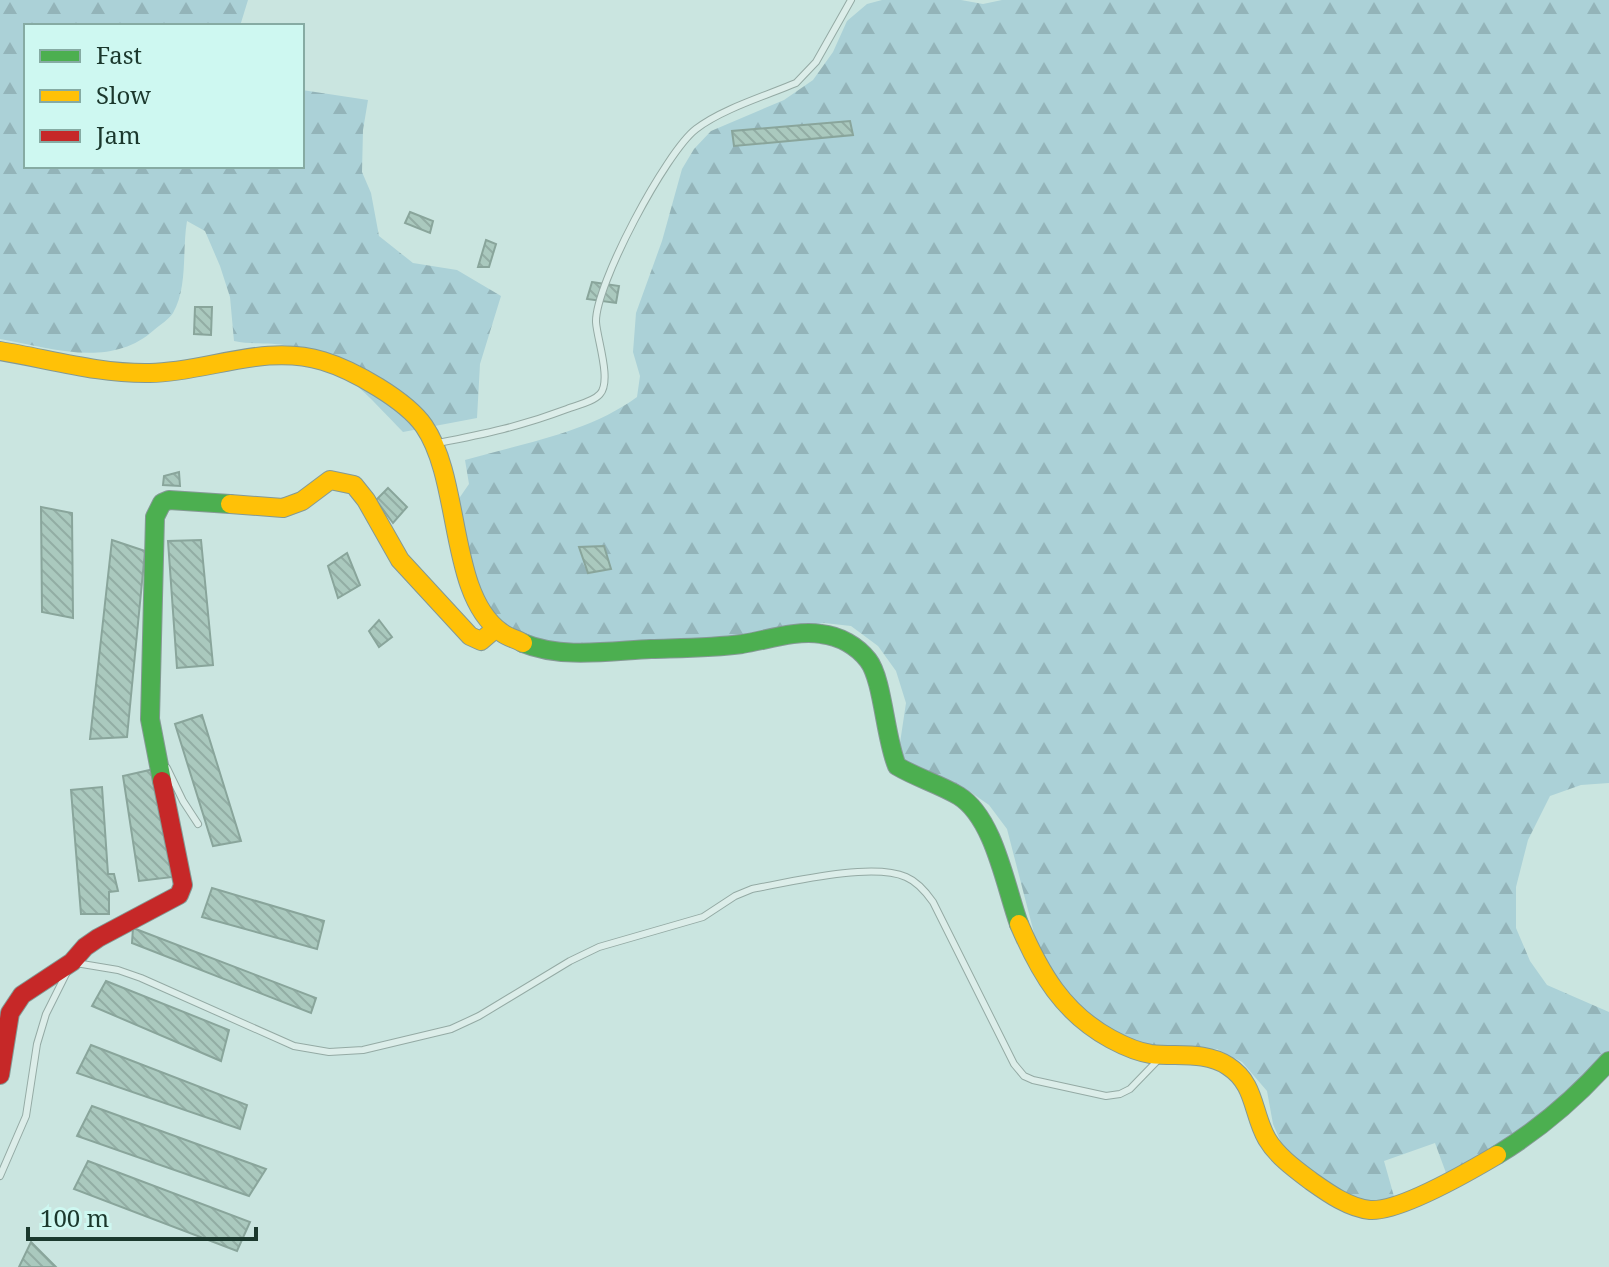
<svg xmlns="http://www.w3.org/2000/svg" width="1609" height="1267" viewBox="0 0 1609 1267" font-family="'Noto Serif',serif">
  <style>
    .forest { fill: url(#forest-firs) }
    .building { fill: url(#building-back-hatch); stroke: #89a59b; stroke-width: 2 }
    .lines { fill: none; stroke-linecap: round; stroke-linejoin: round }
    .lane-casing { stroke: #94aaa4; stroke-width: 8 }
    .fast-casing { stroke: #849994; stroke-width: 20 }
    .slow-casing { stroke: #849994; stroke-width: 20 }
    .jam-casing { stroke: #849994; stroke-width: 20 }
    .lane { stroke: #dcede9; stroke-width: 6 }
    .fast { stroke: #4caf50; stroke-width: 18 }
    .slow { stroke: #ffc107; stroke-width: 18 }
    .jam { stroke: #c62828; stroke-width: 18 }
  </style>
  <defs>
    <pattern id="forest-firs" width="22" height="20" patternUnits="userSpaceOnUse" patternTransform="scale(2)"><rect width="22" height="20" fill="#abd1d7"/><path d="M5 1l3.5 6h-7zM16 11l3.5 6h-7z" fill="#93b4b9"/></pattern>
    <pattern id="building-back-hatch" width="6" height="6" patternUnits="userSpaceOnUse" patternTransform="scale(2)"><rect width="6" height="6" fill="#aac9be"/><path d="M-1 5l2 2M0 0l6 6M5-1l2 2" fill="none" stroke="#92ada4"/></pattern>
  </defs>
  <rect width="100%" height="100%" fill="#cae5e0"/>
  <!-- forest -->
  <path class="forest" d="M0 0H248L240 26H26V166H302V90L368 100 363 130 362 172 371 193 379 236 413 263 457 270 501 296 480 364 477 418 403 432C373 401 334 356 290 346 272 342 252 345 234 341L230 297 220 266 205 231 187 221C182 250 188 287 173 313 169 319 160 325 154 330 111 369 51 348 0 339Z
    M882 0H961L983 4 1002 0H1609V783L1581 785 1550 796 1528 840 1516 887V928L1530 961 1547 985 1609 1012V1073L1449 1181 1435 1143 1384 1161 1395 1200 1370 1205 1341 1201 1286 1154 1273 1124 1267 1091 1242 1062 1217 1049 1139 1045 1099 1023 1058 984 1035 937 1007 829 989 805 966 789 908 770 898 756 906 703 896 671 878 646 851 626 824 623 757 636 659 644 572 646 519 638 478 605 449 513 469 484 465 460C523 443 588 433 637 397L640 376 633 352 636 313 662 241 682 169 694 149 711 131 784 100 813 80 833 52 847 21 867 4Z"/>
  <!-- building -->
  <path class="building" d="M850 121 853 135 734 146 732 131Z
    M410 212 433 221 430 233 405 223Z
    M486 240 496 244 489 267H478Z
    M592 282 619 286 616 303 587 299Z
    M195 307H212L211 335 194 334Z
    M179 472 180 486 163 485 164 476Z
    M388 488 407 507 393 523 376 500Z
    M41 507 72 513 73 618 42 612Z
    M112 540 145 551 127 737 90 739Z
    M201 540 213 665 177 668 168 541Z
    M604 546 611 569 588 573 579 547Z
    M347 553 360 585 338 598 328 566Z
    M379 620 392 637 379 647 369 631Z
    M202 715 241 841 213 846 175 724Z
    M154 769 173 877 139 881 123 776Z
    M102 787 108 874H114L118 891 109 892V914H81L71 790Z
    M212 888 324 921 317 949 202 917Z
    M133 928 316 998 311 1013 132 943Z
    M106 981 229 1030 221 1061 92 1006Z
    M91 1045 247 1105 240 1129 77 1073Z
    M92 1106 266 1169 249 1196 77 1136Z
    M88 1161 250 1222 237 1251 74 1189Z
    M31 1242 56 1267H19Z"/>
  <g class="lines">
    <!-- lane casing -->
    <g class="lane-casing">
      <path id="lane" d="M438 443C485 434 522 426 567 409 577 405 593 402 600 394 612 381 597 339 596 322 595 285 666 152 696 129 722 109 765 96 796 83L816 62 851 0
        M167 768 183 801 198 824
        M76 963 118 970 141 978 294 1046 329 1052 363 1050 451 1029 479 1016 570 961 599 947 703 917 735 896 752 889C790 882 872 862 906 877 918 882 926 892 933 902L1014 1064 1024 1076 1033 1080 1106 1096 1120 1094 1130 1089 1161 1057
        M0 1176 26 1116 37 1044 46 1014 67 972"/>
    </g>
    <!-- fast casing -->
    <g class="fast-casing">
      <path id="fast" d="M523 643C561 659 610 651 651 649 681 648 712 648 742 644 767 640 796 630 821 634 840 636 857 646 868 660 883 679 885 738 897 766 917 778 939 784 959 796 994 818 1005 885 1019 924
        M162 781 150 719 155 517 162 503 169 500 230 504
        M1497 1155C1540 1129 1576 1098 1609 1061"/>
    </g>
    <!-- slow casing -->
    <g class="slow-casing">
      <path id="slow" d="M0 351C49 359 99 374 150 373 208 372 265 343 323 361 353 370 406 400 424 426 462 481 448 594 501 632 507 637 516 639 523 643
        M230 504 283 508 302 501 330 480 354 485 366 500 400 560 470 636 481 641 495 629
        M1019 924C1040 973 1063 1013 1111 1039 1124 1046 1137 1052 1151 1054 1177 1057 1205 1051 1228 1066 1256 1084 1252 1113 1267 1139 1277 1156 1295 1169 1311 1181 1328 1193 1349 1208 1370 1210 1400 1212 1470 1171 1497 1155"/>
    </g>
    <!-- jam casing -->
    <g class="jam-casing">
      <path id="jam" d="M0 1075 10 1013 22 995 72 962 85 947 98 938 179 895 183 885 162 781"/>
    </g>
    <!-- lane -->
    <use href="#lane" class="lane"/>
    <!-- fast -->
    <use href="#fast" class="fast"/>
    <!-- slow -->
    <use href="#slow" class="slow"/>
    <!-- jam -->
    <use href="#jam" class="jam"/>
  </g>
  <!-- legend -->
  <rect x="24" y="24" width="280" height="144" fill="#cef8f1" stroke="#86aba3" stroke-width="2"/>
  <rect x="40" y="50" width="40" height="12" fill="#4caf50" stroke="#86aba3" stroke-width="2"/>
  <text x="96" y="64" font-size="24" fill="#1b382d">Fast</text>
  <rect x="40" y="90" width="40" height="12" fill="#ffc107" stroke="#86aba3" stroke-width="2"/>
  <text x="96" y="104" font-size="24" fill="#1b382d">Slow</text>
  <rect x="40" y="130" width="40" height="12" fill="#c62828" stroke="#86aba3" stroke-width="2"/>
  <text x="96" y="144" font-size="24" fill="#1b382d">Jam</text>
  <!-- scale -->
  <path d="M28 1227v12h228v-12" fill="none" stroke="#1b382d" stroke-width="4"/>
  <text x="40" y="1227" font-size="24" fill="#1b382d" stroke="#cef8f1" stroke-width="6" paint-order="stroke">100 m</text>
</svg>
